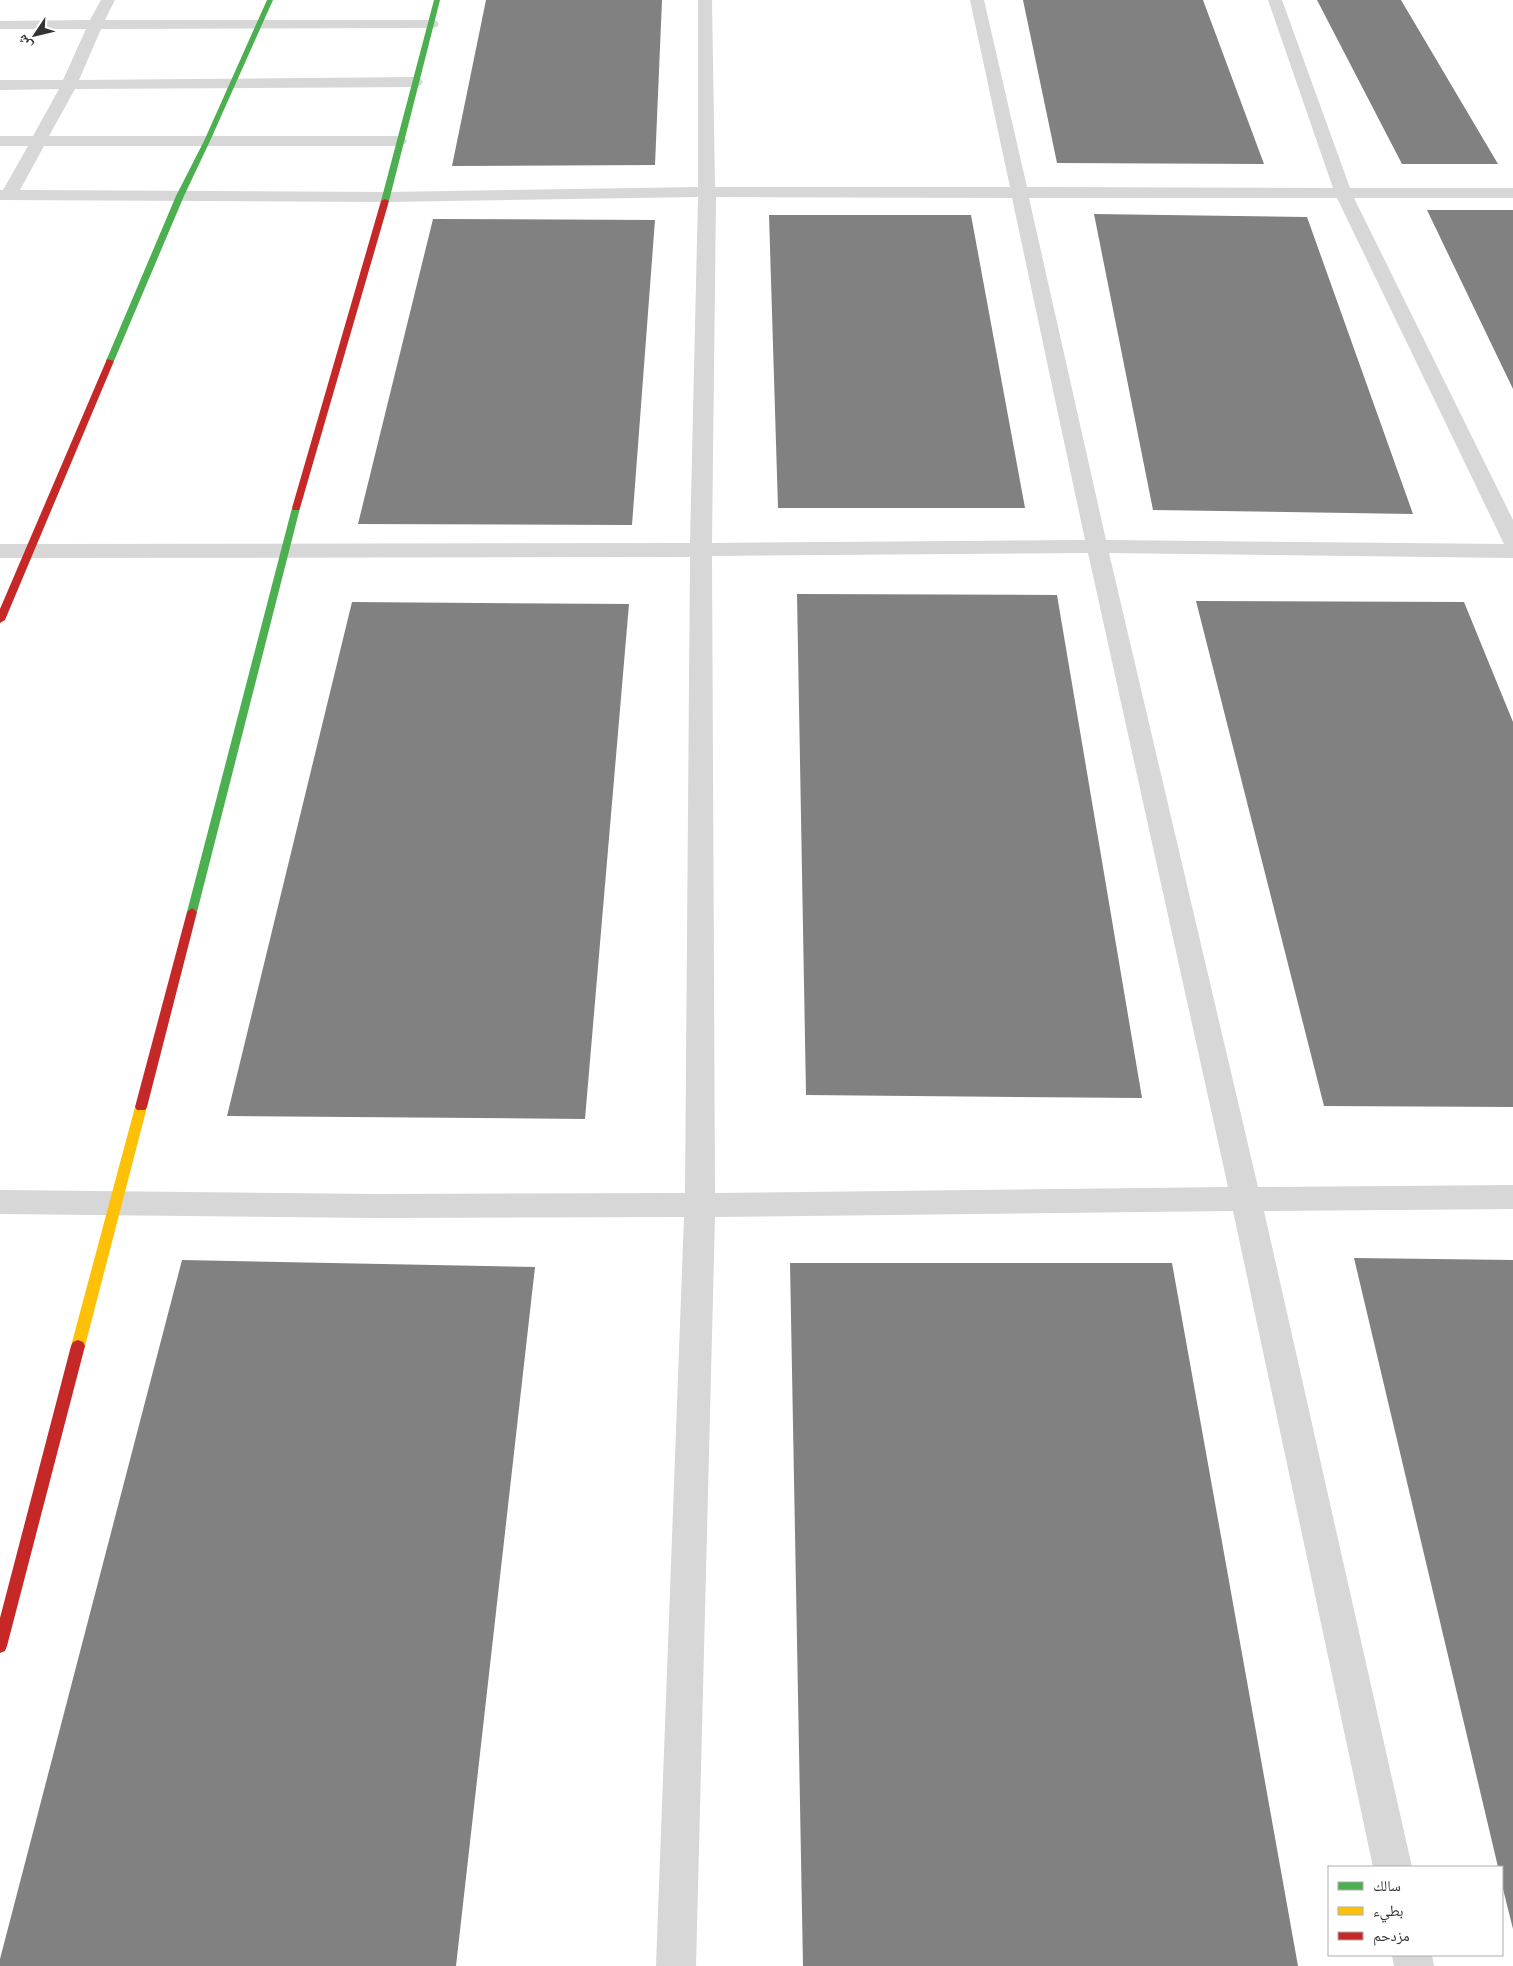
<svg xmlns="http://www.w3.org/2000/svg" width="1513" height="1966" viewBox="0 0 1513 1966" font-family="Quicksand,'Noto Naskh Arabic',sans-serif">
  <style>
    .building { fill: #818181 }
    .lines { fill: none; stroke-linecap: round; stroke-linejoin: round }
    .lane { fill: #d7d7d7; fill-rule: evenodd }
    .street { fill: #d7d7d7; fill-rule: evenodd }
    .fast { fill: #4caf50; fill-rule: evenodd }
    .slow { fill: #ffc107; fill-rule: evenodd }
    .jam { fill: #c62828; fill-rule: evenodd }
  </style>
  <rect width="100%" height="100%" fill="#fff"/>
  <!-- building -->
  <path class="building" d="M486 0H662L655 165 452 166Z
    M1023 0H1203L1264 164 1057 163Z
    M1317 0H1401L1498 164H1402Z
    M1427 210H1513V389Z
    M1094 214 1307 217 1413 514 1153 510Z
    M769 215H971L1025 508H778Z
    M433 219 655 220 632 525 358 524Z
    M797 594 1057 595 1142 1098 806 1095Z
    M1196 601 1464 602 1513 722V1107L1324 1106Z
    M352 602 629 604 585 1119 227 1116Z
    M1354 1258 1513 1260V1929L1502 1885V1867H1498Z
    M182 1260 535 1267 456 1966H0V1959Z
    M790 1263H1172L1298 1966H803Z"/>
  <g class="lines">
    <!-- lane -->
    <path class="lane" d="M698 0H712L715 187H1010L970 0H984L1027 187 1333 188 1268 0H1282L1350 188H1513V198H1354L1513 520V558L1109 553 1258 1187 1513 1185V1209L1264 1211 1412 1867H1373L1233 1211 715 1217 696 1966H656L684 1217 378 1218 0 1214V1190L378 1194 685 1193 690 557 30 558 22 556 19 551 22 546 30 544 690 543 698 197 386 202 380 201 377 197 380 193 386 192 698 187ZM716 197 1012 198 1085 540 712 543ZM1029 198H1337L1504 544 1106 540ZM1088 553 1228 1187 715 1193 712 556Z
      M1392 1955H1432L1434 1966H1394Z"/>
    <!-- street -->
    <path class="street" d="M101 0H115L105 20H432L437 21 439 24 437 27 432 28 101 29 79 80 415 77 421 79 423 82 421 85 415 87 75 89 49 136H399L405 138 407 141 405 144 399 146H44L20 190 386 192 392 193 395 197 392 201 386 202 0 200V190H3L28 146H0V136H33L59 89 0 90V80H63L86 29H0V21L90 20Z
      M0 544H30L38 546 41 551 38 556 30 558H0Z"/>
    <!-- fast -->
    <path class="fast" d="M267 0H273L210 141 184 196 114 361 107 363 106 361 176 196 204 141Z
      M434 0H440L389 201 385 203 381 201Z
      M296 505 300 508 197 912 192 916 187 912 292 508Z"/>
    <!-- slow -->
    <path class="slow" d="M141 1102 145 1104 147 1107 85 1346 83 1350 78 1352 73 1350 71 1346 135 1107 137 1104Z"/>
    <!-- jam -->
    <path class="jam" d="M385 199 389 201 300 508 299 510H293L292 508 381 201Z
      M107 359 114 361 5 620 0 623V609Z
      M192 908 197 912 147 1107 145 1110H137L135 1107 187 912Z
      M78 1340 83 1342 85 1346 7 1646 5 1651 0 1653V1618L71 1346 73 1342Z"/>
  </g>
  <!-- legend -->
  <rect x="1328" y="1866" width="175" height="90" fill="#ffffff" stroke="#adadad"/>
  <rect x="1338" y="1882" width="25" height="8" fill="#4caf50" stroke="#adadad"/>
  <text x="1373" y="1891" font-size="15" fill="#333333">سالك</text>
  <rect x="1338" y="1907" width="25" height="8" fill="#ffc107" stroke="#adadad"/>
  <text x="1373" y="1916" font-size="15" fill="#333333">بطيء</text>
  <rect x="1338" y="1932" width="25" height="8" fill="#c62828" stroke="#adadad"/>
  <text x="1373" y="1941" font-size="15" fill="#333333">مزدحم</text>
  <!-- north arrow -->
  <g transform="translate(35 35) rotate(235)" stroke="#ffffff" stroke-width="4" paint-order="stroke">
  <path d="M0-4L9 19L0 12L-9 19Z" fill="#333333"/>
  <text y="-8" font-size="14" font-weight="bold" text-anchor="middle" fill="#333333">ش</text>
  </g>
</svg>
